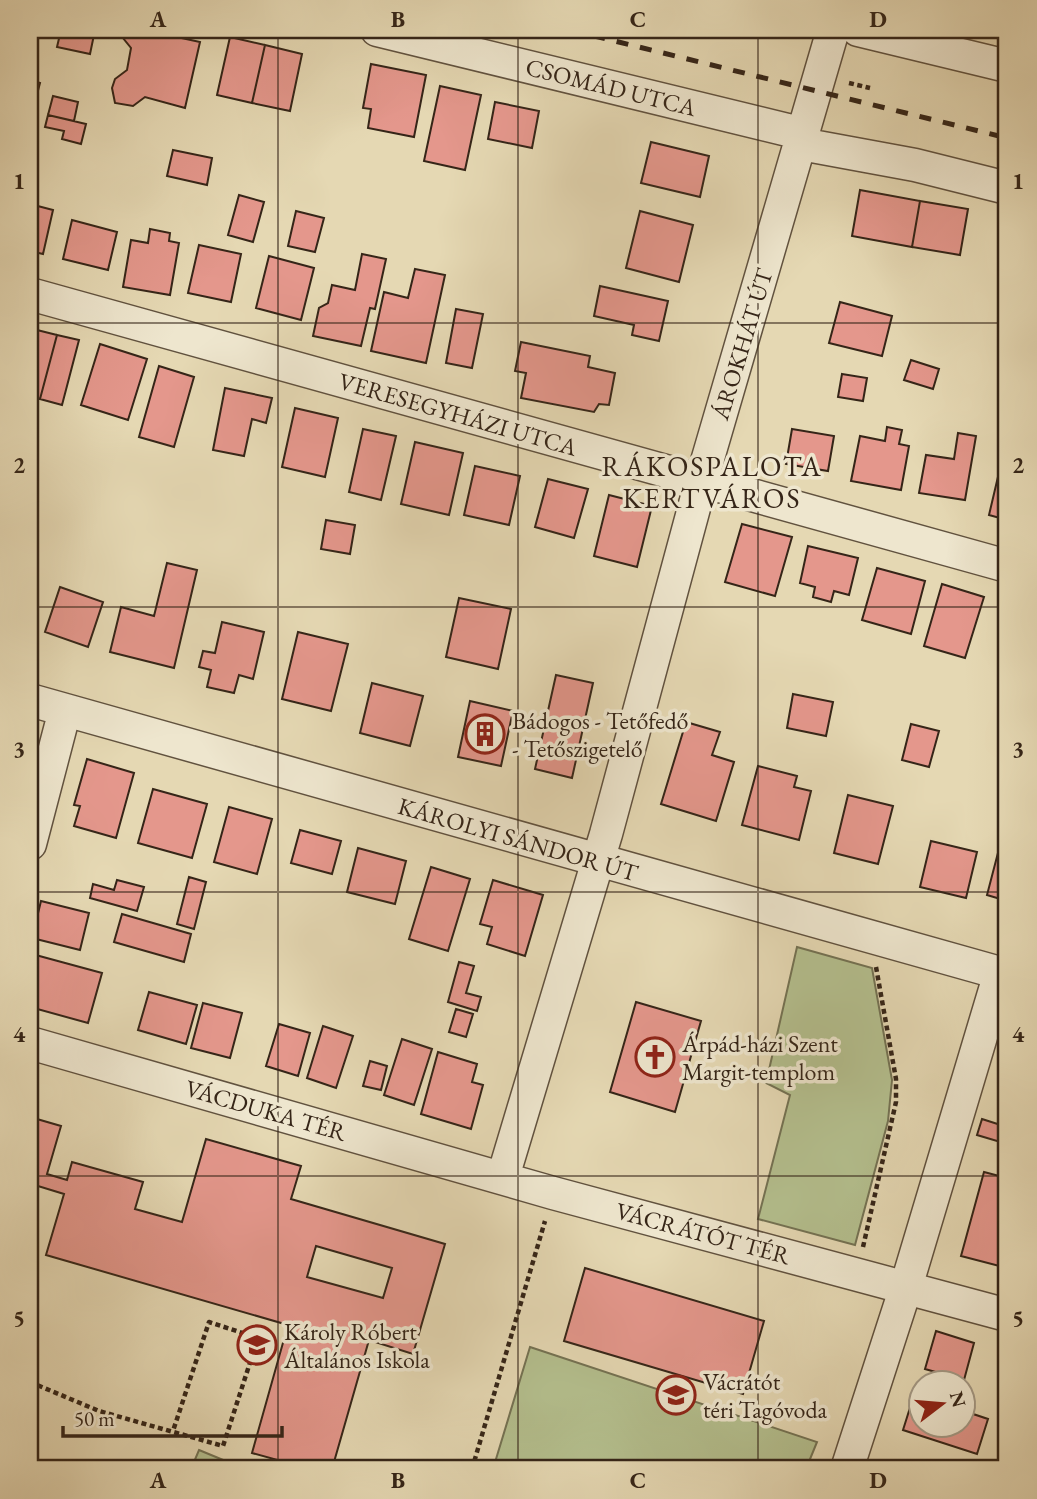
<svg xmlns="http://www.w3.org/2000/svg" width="1037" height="1499" viewBox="0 0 1037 1499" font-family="'EB Garamond',serif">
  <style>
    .green { fill: #b4bf8e; stroke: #747253; stroke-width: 2 }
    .building { fill: #e4978c; stroke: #352518; stroke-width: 2; fill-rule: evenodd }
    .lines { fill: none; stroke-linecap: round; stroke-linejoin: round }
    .minor-casing { stroke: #61523f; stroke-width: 35 }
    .path { stroke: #352518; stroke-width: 4.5; stroke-dasharray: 5 3.5; stroke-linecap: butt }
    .minor { stroke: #eee6ce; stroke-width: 32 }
    .rail { stroke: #352518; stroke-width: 5; stroke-dasharray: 12 12; stroke-linecap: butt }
    .grid { fill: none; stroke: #352518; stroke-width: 2; stroke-opacity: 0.55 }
    .labels { text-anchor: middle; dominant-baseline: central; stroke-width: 7; stroke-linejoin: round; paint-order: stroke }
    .street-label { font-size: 24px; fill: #352518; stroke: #eee6ce }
    .poi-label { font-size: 24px; fill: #352518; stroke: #eee6ce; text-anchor: start }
    .quarter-label { font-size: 28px; letter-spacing: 2px; fill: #352518; stroke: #eee6ce }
    .neatline { fill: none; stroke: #352518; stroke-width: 2.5 }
    .grid-label { font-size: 23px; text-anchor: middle; font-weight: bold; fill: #352518 }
  </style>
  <rect width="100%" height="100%" fill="#e5d8b3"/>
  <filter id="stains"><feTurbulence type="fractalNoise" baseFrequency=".00286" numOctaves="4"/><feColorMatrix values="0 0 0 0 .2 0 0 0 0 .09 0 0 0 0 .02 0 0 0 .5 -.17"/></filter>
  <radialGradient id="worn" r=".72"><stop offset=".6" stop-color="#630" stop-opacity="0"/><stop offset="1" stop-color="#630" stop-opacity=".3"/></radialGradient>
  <!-- green -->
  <path class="green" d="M797 947 872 968 892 1080 888 1121 855 1245 758 1219 790 1095 766 1083Z
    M530 1347 817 1442 806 1469H493Z
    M199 1450 245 1469H191Z"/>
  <!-- building -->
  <path class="building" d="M61 30H95L90 54 57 47Z
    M125 30H165L168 35 200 42 185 108 145 97 133 106 115 103 112 88 115 79 127 70 131 48 123 38Z
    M230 37 265 45 252 103 217 95Z
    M265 45 302 54 290 111 252 103Z
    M371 64 426 75 414 137 368 128 371 109 363 108Z
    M30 80 40 83 33 110 30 109Z
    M440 86 481 95 465 170 424 161Z
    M53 96 78 102 74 121 48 115Z
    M495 102 539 111 532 148 488 139Z
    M48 115 86 124 81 144 62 139 64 131 45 127Z
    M651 142 709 156 700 197 641 183Z
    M173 150 212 158 207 185 167 176Z
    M860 190 920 201 912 247 852 236Z
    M239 195 264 202 253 242 228 235Z
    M920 201 968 209 960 255 912 247Z
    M30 204 53 210 43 254 30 251Z
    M296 211 324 218 315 252 288 246Z
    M640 211 693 225 679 282 626 268Z
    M72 220 117 232 108 270 63 259Z
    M150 229 170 233 169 241 179 243 170 295 123 287 131 240 148 243Z
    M199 245 241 254 231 302 188 293Z
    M362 254 386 259 375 309 370 308 361 346 313 336 319 308 328 303 332 285 355 290Z
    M269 256 314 268 301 320 256 308Z
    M415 269 445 275 426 363 371 351 384 292 408 298Z
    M600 286 668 301 659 341 632 335 634 325 594 316Z
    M840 302 892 316 882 356 829 343Z
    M456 309 483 314 472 368 446 363Z
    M33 329 57 335 40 399 30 397V342Z
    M57 335 79 340 62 405 40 399Z
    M521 342 590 356 588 367 615 373 609 405 599 404 594 412 521 398 526 373 515 371Z
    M100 344 147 359 128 420 81 405Z
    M911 360 939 369 933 389 904 380Z
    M159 366 194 377 174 447 139 437Z
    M842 374 867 378 863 401 838 397Z
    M225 388 272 398 266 423 252 419 244 456 213 450Z
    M295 408 338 418 325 477 282 467Z
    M887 427 902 430 899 444 909 446 901 490 851 481 860 436 885 441Z
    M363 429 396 436 381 500 349 492Z
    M792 429 834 436 828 471 786 464Z
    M958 433 976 436 965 500 919 493 926 455 954 459Z
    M415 442 463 453 449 515 401 504Z
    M1005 447 1007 448V520L989 515Z
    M475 466 520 476 509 525 464 515Z
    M548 479 588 489 574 538 535 527Z
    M609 495 652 506 637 567 594 556Z
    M326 520 355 525 350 554 321 549Z
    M742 524 792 537 775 596 725 582Z
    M808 546 858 558 849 595 834 591 831 602 813 597 815 587 800 583Z
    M167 563 197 570 174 668 110 652 121 607 154 616Z
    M877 568 925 581 911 634 862 620Z
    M942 584 984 597 965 658 924 646Z
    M60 587 103 602 88 647 45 632Z
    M459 598 511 609 498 669 446 657Z
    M222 622 264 632 253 679 239 675 234 693 207 687 211 670 199 667 203 651 215 653Z
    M298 632 348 644 331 711 282 699Z
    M556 675 593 683 572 778 535 769Z
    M372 683 423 696 410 746 360 733Z
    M793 694 833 702 826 736 787 728Z
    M470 701 513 711 501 766 458 757Z
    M686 722 720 732 712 755 734 762 716 821 661 804Z
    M911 724 939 731 929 767 902 760Z
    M87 759 134 773 116 838 74 826 80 806 74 805Z
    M758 766 797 776 794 787 811 791 799 840 742 825Z
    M153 789 207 804 192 858 138 843Z
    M848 795 893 806 878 864 834 853Z
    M229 807 272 819 257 874 214 862Z
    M300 830 341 841 332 874 291 863Z
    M931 841 977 852 966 898 920 887Z
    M1000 845 1007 846V901L987 895Z
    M358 848 406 861 395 904 347 892Z
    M431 867 470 879 448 951 409 939Z
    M189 877 206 882 194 929 177 924Z
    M117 880 144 887 137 911 90 898 93 884 114 890Z
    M493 880 543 895 525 956 487 944 492 927 480 924Z
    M41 901 89 913 80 950 32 938Z
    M122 914 191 934 184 962 114 942Z
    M32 954 102 973 88 1023 30 1007V963Z
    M459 962 474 966 466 993 481 997 477 1011 448 1002Z
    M149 992 197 1005 186 1044 138 1030Z
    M636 1002 701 1021 675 1112 610 1092Z
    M203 1003 242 1013 230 1058 191 1048Z
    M456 1009 473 1014 466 1037 449 1032Z
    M279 1024 310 1033 298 1076 266 1066Z
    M323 1026 353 1036 336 1088 307 1078Z
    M402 1039 432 1049 414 1105 384 1095Z
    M438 1052 477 1064 472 1082 483 1085 471 1129 421 1114Z
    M370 1061 387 1066 381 1090 363 1086Z
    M30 1117 61 1126 47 1174 67 1180 72 1162 143 1182 135 1209 182 1222 206 1139 301 1166 291 1199 445 1244 413 1354 369 1340 332 1469H310L252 1453 288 1325 46 1255 64 1194 38 1186 30 1216ZM316 1246 392 1268 383 1298 307 1277Z
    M982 1119 1007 1127V1144L977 1135Z
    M984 1172 1007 1178V1268L961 1256Z
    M585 1268 764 1321 743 1394 564 1341Z
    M936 1331 974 1343 964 1380 925 1369Z
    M914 1395 922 1397V1426H964V1411L988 1419 977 1454 903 1430Z
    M1006 1424H1007V1449L999 1446Z"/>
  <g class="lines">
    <!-- minor casing -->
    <g class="minor-casing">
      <path id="minor" d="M377 30 804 134
        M858 30 1007 66
        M801 144 915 165 1007 188
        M30 294 1007 566
        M30 700 1007 975
        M30 844 65 710
        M30 1043 553 1193 1007 1315
        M503 1177 606 834 701 482 833 30
        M847 1469 906 1287 1000 973"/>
    </g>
    <!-- path -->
    <path class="path" d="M849 83 870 88
      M863 1247 896 1102V1079L876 967
      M30 1382 99 1411 223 1446 258 1338 209 1322 173 1431
      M30 1406 37 1386
      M472 1469 545 1221"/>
    <!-- minor -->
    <use href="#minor" class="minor"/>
    <!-- rail -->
    <path class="rail" d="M570 30 1007 138"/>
  </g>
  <!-- grid -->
  <path class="grid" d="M278 30V1469M518 30V1469M758 30V1469M30 323H1007M30 607H1007M30 892H1007M30 1176H1007"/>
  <!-- icons -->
  <defs>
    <g id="building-ring" transform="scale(2.0125)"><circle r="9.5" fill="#eee6ce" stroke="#8f2418" stroke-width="1.5"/><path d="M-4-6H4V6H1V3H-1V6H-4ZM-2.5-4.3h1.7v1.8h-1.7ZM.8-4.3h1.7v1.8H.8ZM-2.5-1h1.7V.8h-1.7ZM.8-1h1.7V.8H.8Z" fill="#8f2418"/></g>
    <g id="church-ring" transform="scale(2.0125)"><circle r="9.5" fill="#eee6ce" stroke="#8f2418" stroke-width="1.5"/><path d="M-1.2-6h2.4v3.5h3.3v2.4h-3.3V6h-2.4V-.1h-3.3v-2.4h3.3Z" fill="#8f2418"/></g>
    <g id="school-ring" transform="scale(2.0125)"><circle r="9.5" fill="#eee6ce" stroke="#8f2418" stroke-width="1.5"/><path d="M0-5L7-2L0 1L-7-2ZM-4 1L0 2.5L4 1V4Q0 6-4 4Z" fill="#8f2418"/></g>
  </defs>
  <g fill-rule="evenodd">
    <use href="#building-ring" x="485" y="734"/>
    <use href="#church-ring" x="655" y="1057"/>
    <use href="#school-ring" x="257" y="1345"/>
    <use href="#school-ring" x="676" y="1395"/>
  </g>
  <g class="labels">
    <!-- street labels -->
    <g class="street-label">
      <text transform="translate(611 87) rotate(14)">CSOMÁD UTCA</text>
      <text transform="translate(742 344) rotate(-73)">ÁROKHÁT ÚT</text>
      <text transform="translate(458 414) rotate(16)">VERESEGYHÁZI UTCA</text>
      <text transform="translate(518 839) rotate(16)">KÁROLYI SÁNDOR ÚT</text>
      <text transform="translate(266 1110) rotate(16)">VÁCDUKA TÉR</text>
      <text transform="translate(703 1233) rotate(15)">VÁCRÁTÓT TÉR</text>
    </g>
    <!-- poi labels -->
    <g class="poi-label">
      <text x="512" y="720">Bádogos - Tetőfedő<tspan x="512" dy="28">- Tetőszigetelő</tspan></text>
      <text x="682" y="1043">Árpád-házi Szent<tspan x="682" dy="28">Margit-templom</tspan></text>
      <text x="284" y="1331">Károly Róbert<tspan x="284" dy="28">Általános Iskola</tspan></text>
      <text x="703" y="1381">Vácrátót<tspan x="703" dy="28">téri Tagóvoda</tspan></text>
    </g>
    <!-- quarter labels -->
    <g class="quarter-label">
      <text x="712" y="466">RÁKOSPALOTA<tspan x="712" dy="32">KERTVÁROS</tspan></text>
    </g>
  </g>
  <!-- margin -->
  <rect width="1037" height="1499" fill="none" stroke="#e5d8b3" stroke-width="77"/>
  <!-- north arrow -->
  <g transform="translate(942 1404) rotate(74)"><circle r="33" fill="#eee6ce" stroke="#a49985" stroke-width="2"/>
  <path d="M0-5L12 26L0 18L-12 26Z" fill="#8f2418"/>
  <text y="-10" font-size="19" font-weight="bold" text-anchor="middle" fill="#352518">N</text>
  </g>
  <!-- scale -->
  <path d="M63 1426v10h219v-10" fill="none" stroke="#352518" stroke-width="3.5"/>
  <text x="74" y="1426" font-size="21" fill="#352518" stroke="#eee6ce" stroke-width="5" paint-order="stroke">50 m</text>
  <rect x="38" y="38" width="960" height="1422" class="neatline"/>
  <g class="grid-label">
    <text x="158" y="27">A</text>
    <text x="398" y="27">B</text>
    <text x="638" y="27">C</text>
    <text x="878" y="27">D</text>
    <text x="19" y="189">1</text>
    <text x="1018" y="189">1</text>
    <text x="19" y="473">2</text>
    <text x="1018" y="473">2</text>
    <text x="19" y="757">3</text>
    <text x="1018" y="757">3</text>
    <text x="19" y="1042">4</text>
    <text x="1018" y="1042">4</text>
    <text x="19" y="1326">5</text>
    <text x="1018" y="1326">5</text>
    <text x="158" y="1488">A</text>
    <text x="398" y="1488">B</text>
    <text x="638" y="1488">C</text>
    <text x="878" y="1488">D</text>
  </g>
  <rect width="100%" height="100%" filter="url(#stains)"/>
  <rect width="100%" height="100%" fill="url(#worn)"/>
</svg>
